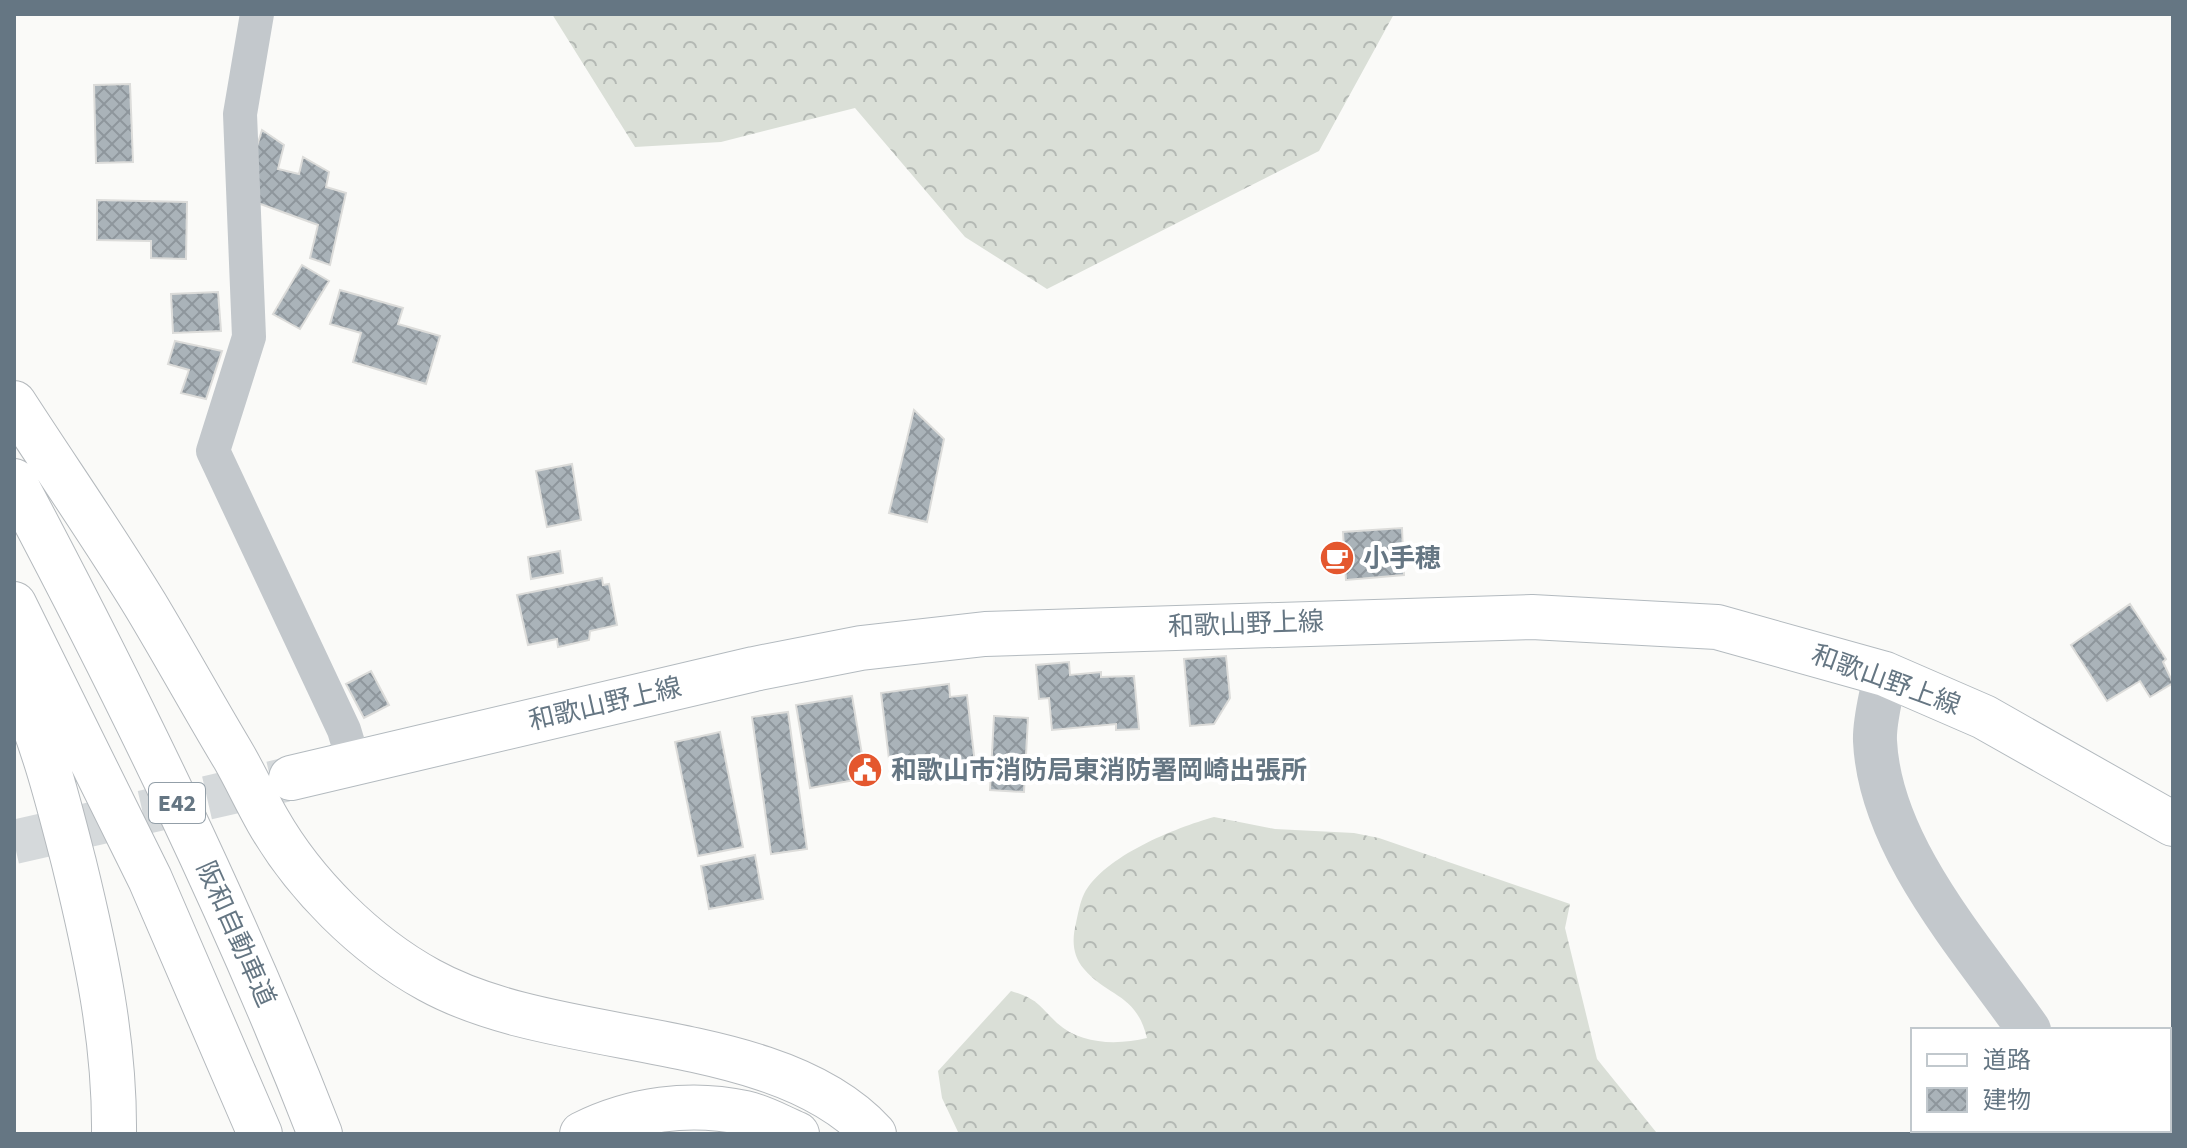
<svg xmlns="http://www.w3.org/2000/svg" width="2187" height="1148" viewBox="0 0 2187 1148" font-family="'Source Sans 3','Noto Sans JP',sans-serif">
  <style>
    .forest { fill: url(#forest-crowns) }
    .building { fill: url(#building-cross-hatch); stroke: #dcdcda; stroke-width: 2 }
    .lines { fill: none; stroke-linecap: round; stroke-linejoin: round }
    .secondary-tunnel { stroke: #d5d9db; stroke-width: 44; stroke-dasharray: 44 22; stroke-linecap: butt }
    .secondary-casing { stroke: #b3babf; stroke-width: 46 }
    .motorway-casing { stroke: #b4b9bd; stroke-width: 46 }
    .minor { stroke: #c3c8cc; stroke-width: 34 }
    .tertiary { stroke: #c3c8cc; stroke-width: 44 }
    .secondary { stroke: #fff; stroke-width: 44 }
    .motorway { stroke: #fff; stroke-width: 44 }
    .labels { text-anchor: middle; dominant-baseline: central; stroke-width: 8; stroke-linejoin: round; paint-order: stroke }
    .shield { fill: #fff; stroke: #939fa8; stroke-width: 2 }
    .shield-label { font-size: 24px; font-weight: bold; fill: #657683 }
    .poi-label { font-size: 26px; font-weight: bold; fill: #657683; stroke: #fff; text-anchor: start }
    .street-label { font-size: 26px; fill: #657683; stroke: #fff }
  </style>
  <defs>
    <pattern id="forest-crowns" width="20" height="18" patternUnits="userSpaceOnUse" patternTransform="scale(2)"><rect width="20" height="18" fill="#dadfd7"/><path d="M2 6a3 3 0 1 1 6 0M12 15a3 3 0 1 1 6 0" fill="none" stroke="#b4b9b4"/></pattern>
    <pattern id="building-cross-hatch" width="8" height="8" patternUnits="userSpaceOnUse" patternTransform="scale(2)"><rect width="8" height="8" fill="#aab3b9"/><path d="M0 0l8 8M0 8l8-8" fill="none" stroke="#8e969c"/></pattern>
  </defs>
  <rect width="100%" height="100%" fill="#fafaf8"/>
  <!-- forest -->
  <path class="forest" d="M552 14H1394L1319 151 1047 289 965 237 855 108 721 142 635 147Z
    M1214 817 1275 829 1354 833 1379 838 1570 904 1565 928 1597 1059 1656 1132 1663 1134H959L942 1098 938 1071 1011 991C1038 999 1038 1005 1057 1023 1081 1045 1118 1045 1147 1038 1136 993 1109 998 1084 969 1072 955 1072 939 1076 923 1078 914 1080 902 1084 894 1104 856 1175 828 1214 817Z"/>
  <!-- building -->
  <path class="building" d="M130 84 133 162 96 163 94 85Z
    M262 130 284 145 278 169 299 174 303 157 329 172 326 187 346 193 330 265 310 258 318 225 255 202 252 162Z
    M97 200 187 202 186 259 151 258V241L97 240Z
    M302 265 329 281 300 329 273 314Z
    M340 290 403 308 398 324 440 336 426 384 353 362 361 333 330 324Z
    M218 292 221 331 173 333 171 294Z
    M175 341 222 351 206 399 181 393 189 370 168 364Z
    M914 410 944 439 927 522 889 513Z
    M572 464 581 520 547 527 536 471Z
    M1402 528 1404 575 1346 580 1343 532Z
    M560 551 563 573 531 579 528 557Z
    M602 578 603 585 609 584 617 625 590 631 589 640 558 647 557 639 528 645 517 595Z
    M2130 604 2166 659 2163 662 2173 683 2150 697 2140 681 2107 701 2071 645Z
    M1226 656 1230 698 1214 724 1190 726 1184 659Z
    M1069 662 1070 675 1101 672V677L1134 676 1139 729 1116 730V724L1052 730 1049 698 1039 699 1036 665Z
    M371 671 389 705 364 718 346 684Z
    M949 684 950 697 967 695 975 764 932 770 930 755 889 759 881 693Z
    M852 696 866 778 810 788 796 705Z
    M788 712 807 849 771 854 752 717Z
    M994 716 1028 718 1024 792 990 790Z
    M720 732 743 847 698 856 675 742Z
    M755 855 763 899 709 909 701 866Z"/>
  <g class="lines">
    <!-- secondary-tunnel -->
    <path class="secondary-tunnel" d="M14 842 285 780"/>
    <!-- secondary casing -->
    <g class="secondary-casing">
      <path id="secondary" d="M291 778 754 669 861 648 985 634 1532 617 1717 627 1885 674 1984 717 2173 824"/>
    </g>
    <!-- motorway casing -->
    <g class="motorway-casing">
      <path id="motorway" d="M14 403C58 471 104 537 146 606 176 656 204 707 234 757 246 778 256 800 268 821 304 884 365 945 429 980 557 1051 776 1027 874 1134
        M14 481C127 694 233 910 320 1134
        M14 604 150 879 260 1134
        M14 678C42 736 58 801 74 863 96 953 115 1041 114 1134
        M582 1134C632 1109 690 1101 745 1113 763 1117 780 1127 797 1134"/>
    </g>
    <!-- minor -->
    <path class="minor" d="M257 14 240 114 249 337 213 451 344 730 354 763"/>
    <!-- tertiary -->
    <path class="tertiary" d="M1885 674C1882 695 1874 720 1875 741 1880 847 1971 947 2029 1030
      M2099 1130 2102 1134"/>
    <!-- secondary -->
    <use href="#secondary" class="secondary"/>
    <!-- motorway -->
    <use href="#motorway" class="motorway"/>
  </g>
  <!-- icons -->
  <defs>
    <g id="cafe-disc" transform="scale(1.8)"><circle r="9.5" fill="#e4572e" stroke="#fff"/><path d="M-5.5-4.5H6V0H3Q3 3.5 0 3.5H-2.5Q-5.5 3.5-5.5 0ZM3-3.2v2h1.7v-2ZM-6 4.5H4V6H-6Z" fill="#fff"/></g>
    <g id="civic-disc" transform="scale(1.8)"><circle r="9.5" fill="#e4572e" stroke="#fff"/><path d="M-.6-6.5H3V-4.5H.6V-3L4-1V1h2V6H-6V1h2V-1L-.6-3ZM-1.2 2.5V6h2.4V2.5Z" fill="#fff"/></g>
  </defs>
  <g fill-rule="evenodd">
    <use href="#cafe-disc" x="1337" y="558"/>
    <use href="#civic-disc" x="865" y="770"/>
  </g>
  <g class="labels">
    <!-- shield labels -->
    <rect class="shield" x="149" y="783" width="56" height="40" rx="6"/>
    <g class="shield-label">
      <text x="177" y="803">E42</text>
    </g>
    <!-- poi labels -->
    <g class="poi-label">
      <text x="1363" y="558">小手穂</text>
      <text x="891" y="770">和歌山市消防局東消防署岡崎出張所</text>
    </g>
    <!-- street labels -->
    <g class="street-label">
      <text transform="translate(1246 624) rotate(-2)">和歌山野上線</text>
      <text transform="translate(1886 680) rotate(20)">和歌山野上線</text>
      <text transform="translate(605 704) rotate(-13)">和歌山野上線</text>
      <text transform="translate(236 934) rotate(66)">阪和自動車道</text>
    </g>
  </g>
  <!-- border -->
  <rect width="2187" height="1148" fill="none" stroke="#657683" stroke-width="32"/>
  <!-- legend -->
  <rect x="1911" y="1028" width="260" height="104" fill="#ffffff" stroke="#c1c8cd" stroke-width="2"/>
  <rect x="1927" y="1054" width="40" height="12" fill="#ffffff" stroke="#c1c8cd" stroke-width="2"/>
  <text x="1983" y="1068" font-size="24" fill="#657683">道路</text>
  <rect x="1927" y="1088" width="40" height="24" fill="url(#building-cross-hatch)" stroke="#c1c8cd" stroke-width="2"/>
  <text x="1983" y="1108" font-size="24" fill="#657683">建物</text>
</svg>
